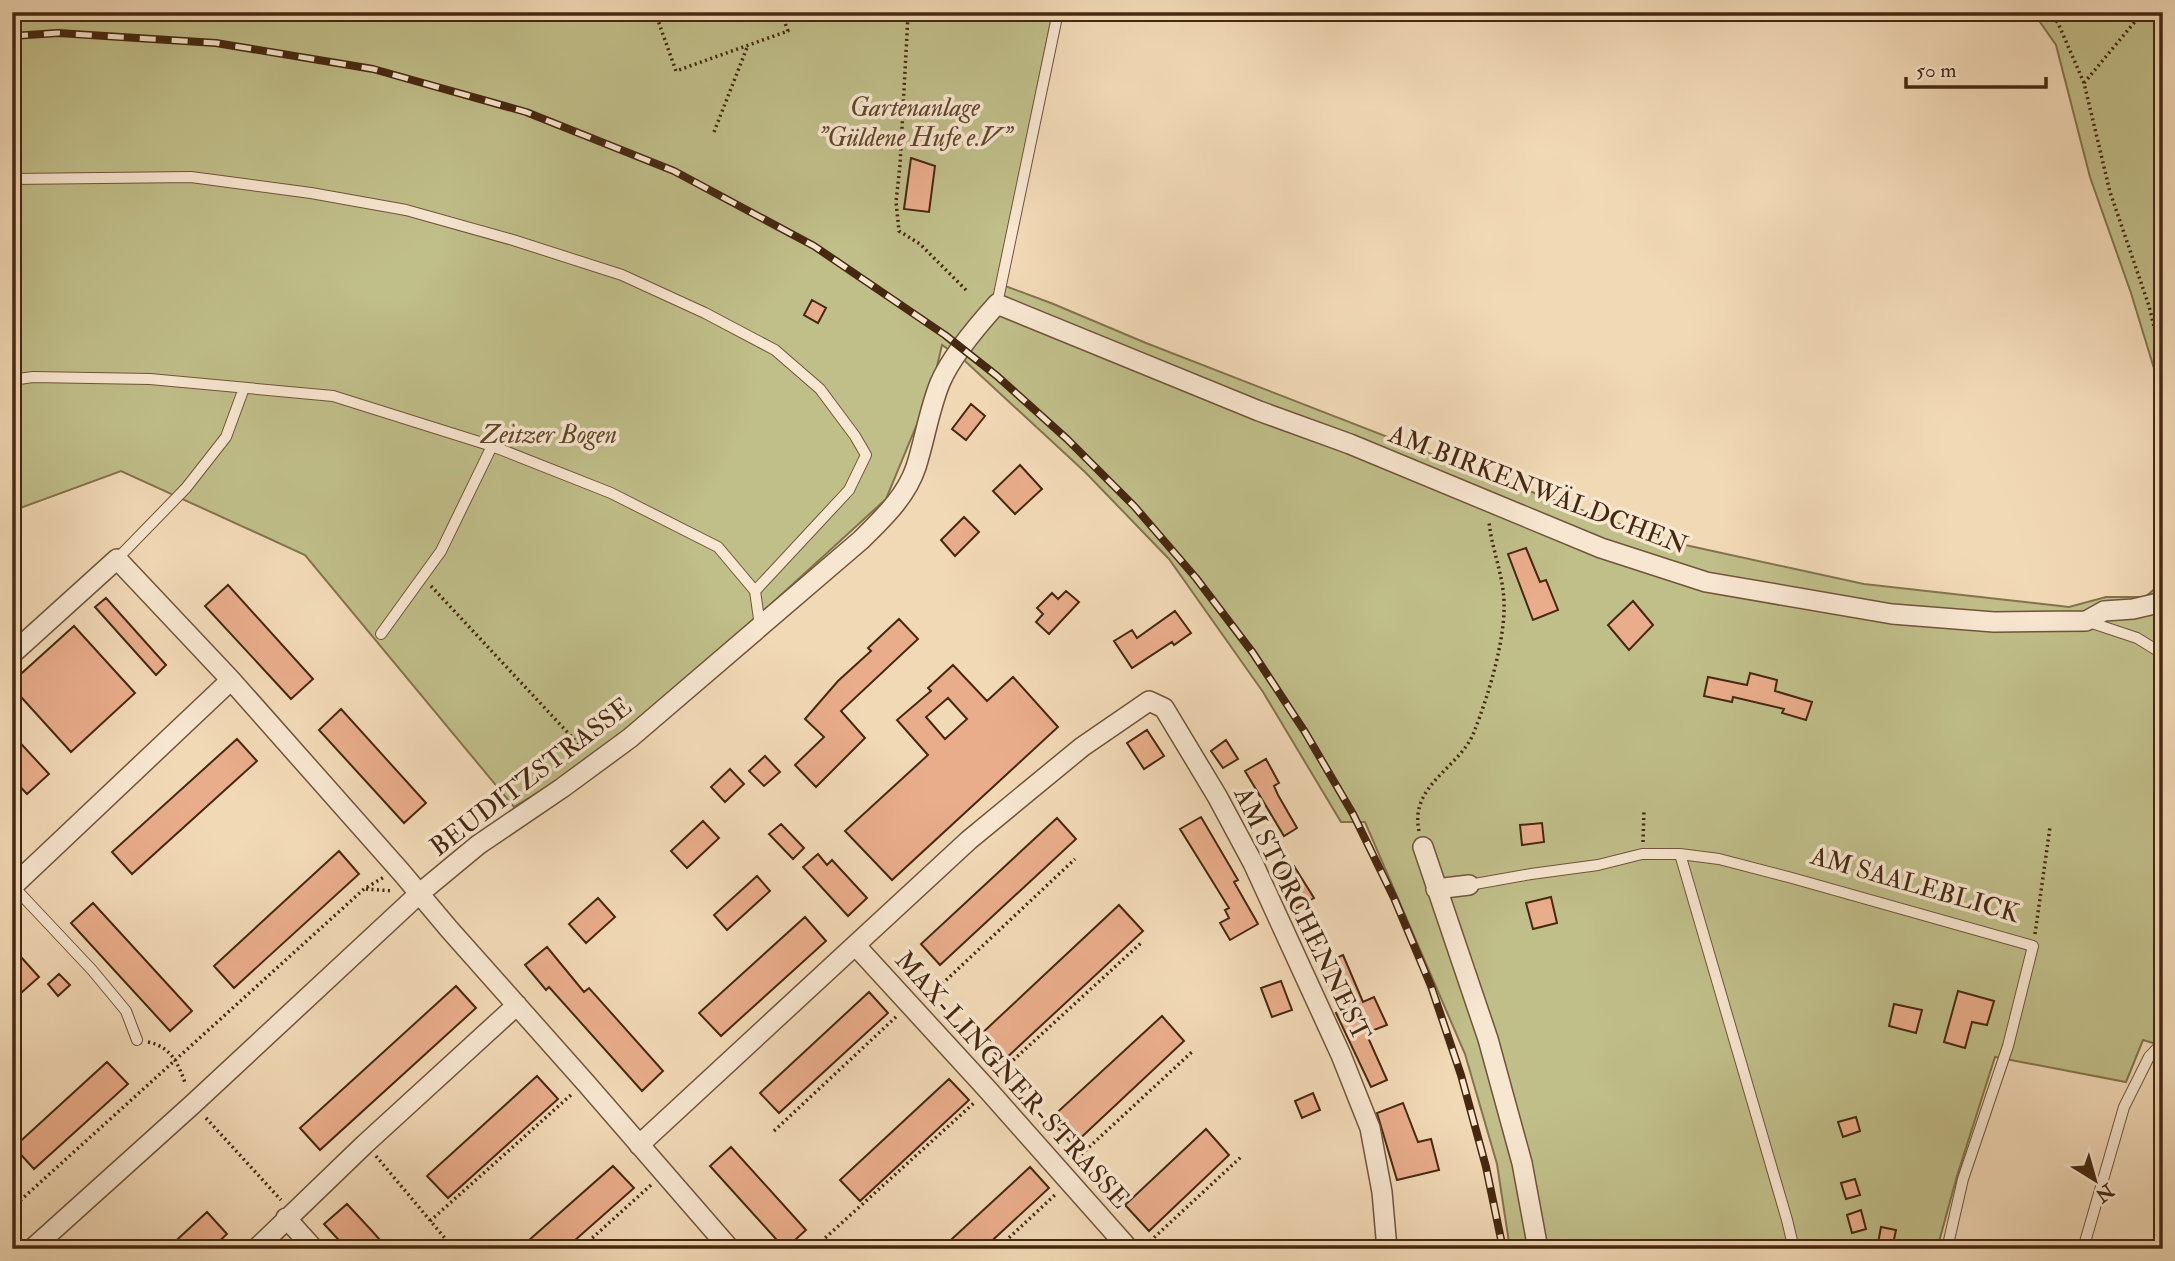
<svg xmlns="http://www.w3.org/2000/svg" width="2175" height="1261" viewBox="0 0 2175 1261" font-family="'IM FELL Double Pica',serif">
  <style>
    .green { fill: #c0be89; stroke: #83734c; stroke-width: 2 }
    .building { fill: #eaad8b; stroke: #462810; stroke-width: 2; fill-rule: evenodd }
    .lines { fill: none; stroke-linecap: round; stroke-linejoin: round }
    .lane-casing { stroke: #71543a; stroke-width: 12 }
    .street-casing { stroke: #71543a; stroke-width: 22 }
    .path { stroke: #462810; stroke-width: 3.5; stroke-dasharray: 2 3.5; stroke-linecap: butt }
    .lane { stroke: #f7e6d0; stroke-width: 10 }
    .street { stroke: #f7e6d0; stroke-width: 19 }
    .rail-casing { stroke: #462810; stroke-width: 8 }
    .rail { stroke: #f7e6d0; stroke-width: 5; stroke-dasharray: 16; stroke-linecap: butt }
    .labels { text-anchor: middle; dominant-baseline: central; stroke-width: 7; stroke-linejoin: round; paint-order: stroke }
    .park-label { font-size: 26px; font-style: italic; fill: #5e4628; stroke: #f7e6d0 }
    .street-label { font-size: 26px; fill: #462810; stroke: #f7e6d0 }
  </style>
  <rect width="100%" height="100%" fill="#f2d9b6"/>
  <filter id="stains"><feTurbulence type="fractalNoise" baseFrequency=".00286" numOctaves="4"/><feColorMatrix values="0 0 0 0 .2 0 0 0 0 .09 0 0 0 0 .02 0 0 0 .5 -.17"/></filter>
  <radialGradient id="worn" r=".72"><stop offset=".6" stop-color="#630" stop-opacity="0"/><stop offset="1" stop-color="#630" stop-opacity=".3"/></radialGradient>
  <!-- green -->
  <path class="green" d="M12 12H1053L997 283 1051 303 1146 343 1488 476 1667 541 1864 584 2069 607 2106 597H2145L2163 582V1046L2143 1040 2126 1082 1995 1057 1957 1176 1937 1249H1510L1497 1164 1465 1054 1365 822H1341L1263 692 1169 559 1085 472 965 361 942 345 932 388 886 499 745 628 593 759 514 807 305 555 121 471 12 511Z
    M2033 12H2163V398L2131 293 2090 177 2056 45Z"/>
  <!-- building -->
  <path class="building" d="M911 158 935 166 929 212 904 209Z
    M812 300 826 308 818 323 804 315Z
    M971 404 985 416 966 440 952 429Z
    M1020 465 1042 489 1015 514 993 491Z
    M964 517 979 532 955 556 941 540Z
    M1526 548 1540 582 1546 580 1558 610 1533 620 1508 554Z
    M228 585 313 679 291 699 205 606Z
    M1066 591 1079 602 1049 634 1036 622 1043 614 1037 608 1052 593 1058 599Z
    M106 598 166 665 156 675 95 607Z
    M1633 601 1653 625 1629 650 1608 625Z
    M1175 611 1191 633 1174 645 1172 642 1132 668 1114 641 1132 630 1137 638Z
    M899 619 918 639 841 711 865 738 816 787 795 765 824 737 805 719 838 681 871 651 868 648Z
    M74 626 135 693 71 752 12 687V682Z
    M953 665 987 701 1013 677 1058 727 892 880 845 831 928 755 897 720 931 691 928 688ZM948 698 967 719 945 739 926 717Z
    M1750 673 1777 680 1775 691 1812 702 1806 720 1782 713 1784 709 1733 697 1732 702 1704 696 1708 677 1747 685Z
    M341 709 426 803 404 823 319 730Z
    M1147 730 1164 756 1144 769 1127 743Z
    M12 734 49 774 27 794 12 778Z
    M237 739 257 761 132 874 112 852Z
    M1226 740 1238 759 1223 768 1211 751Z
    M765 756 780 772 764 786 749 771Z
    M1266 759 1279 783 1274 786 1278 795 1297 828 1284 836 1245 771Z
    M730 769 744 784 725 802 711 787Z
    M1201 817 1238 880 1234 882 1258 924 1230 940 1220 923 1229 918 1225 910 1229 908 1180 829Z
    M1057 818 1076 839 940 965 921 944Z
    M703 821 719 838 687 868 671 851Z
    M1542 823 1544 842 1522 845 1520 825Z
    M781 824 804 848 793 859 769 834Z
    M339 851 359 874 234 988 214 966Z
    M818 854 827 865 832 860 867 898 848 916 803 867Z
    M1294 866 1314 898 1295 909 1275 877Z
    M757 876 770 891 727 930 714 915Z
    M1551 897 1557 923 1533 929 1526 903Z
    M598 898 615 917 586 943 569 924Z
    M93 903 192 1011 170 1031 71 923Z
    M1119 905 1143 931 1003 1061 979 1036Z
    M805 917 826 941 721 1036 699 1013Z
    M12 947 39 977 12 1001Z
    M547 947 584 992 589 988 663 1071 642 1091 549 987 546 990 525 965Z
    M1343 955 1363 1002 1374 997 1387 1025 1366 1033 1387 1080 1371 1087 1336 1013 1341 1011 1320 965Z
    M59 974 70 985 58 996 48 984Z
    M1281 981 1292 1010 1272 1017 1261 988Z
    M456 986 476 1008 320 1150 300 1128Z
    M1958 991 1994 1001 1987 1025 1972 1022 1965 1048 1944 1042Z
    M869 992 888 1013 779 1113 760 1093Z
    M1894 1004 1922 1010 1916 1033 1889 1026Z
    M1162 1016 1184 1041 1073 1145 1050 1119Z
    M107 1062 128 1084 34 1169 14 1147Z
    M537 1076 558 1099 448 1198 427 1176Z
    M949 1079 969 1100 860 1201 840 1180Z
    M1313 1093 1320 1110 1302 1118 1295 1101Z
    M1403 1103 1418 1142 1431 1139 1439 1170 1397 1180 1377 1113Z
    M1856 1117 1860 1131 1843 1137 1838 1122Z
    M1206 1129 1229 1155 1149 1231 1125 1205Z
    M731 1147 806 1230 785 1249 710 1166Z
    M613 1166 634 1188 565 1249H519Z
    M1030 1167 1049 1188 983 1249H941Z
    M1855 1179 1860 1195 1846 1199 1841 1183Z
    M347 1204 372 1231 388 1249H347L324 1224Z
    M1861 1210 1866 1229 1852 1233 1847 1215Z
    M207 1212 227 1234 211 1249H167Z
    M1881 1227 1896 1230 1892 1249H1877Z"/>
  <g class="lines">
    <!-- lane casing -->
    <g class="lane-casing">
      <path id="lane" d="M12 179 191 177 311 193 406 210 513 240 622 275 705 313 775 350 820 389 855 436 866 455 849 490 755 591
        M997 304 1058 12
        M12 380 33 377 150 379 333 396 492 446 611 493 718 547 755 591 760 626
        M117 559 186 488 226 437 244 388
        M2086 621 2137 638 2163 654
        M381 634 441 551 492 446
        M1680 854 1787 1220 1794 1249
        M1469 885 1531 874 1598 865 1642 854H1680L1719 859 1792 878 2033 946 2008 1046 1963 1179 1947 1249
        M13 886 92 970 126 1011 137 1040
        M2083 1249 2124 1107 2149 1057 2163 1042"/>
    </g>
    <!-- street casing -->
    <g class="street-casing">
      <path id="street" d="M12 654 117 559 231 680 402 873 449 929 585 1082 730 1249
        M1423 847 1488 1039 1522 1163 1538 1249
        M12 887 231 680
        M1436 889 1469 885
        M856 946 988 1090 1129 1249
        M639 1145 969 840 1082 747 1149 701 1164 708 1217 796 1253 863 1341 1055 1370 1128 1382 1192 1387 1249
        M286 1218 314 1249
        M32 1249 193 1104 420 893 478 845 562 788 630 738 861 540C883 518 906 497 916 467 925 439 929 410 940 383 950 359 979 324 997 304L1259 411 1350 444 1601 548 1706 582 1892 614 1994 622 2086 621 2104 611 2133 609 2163 602
        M256 1249 365 1144 517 1005"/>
    </g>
    <!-- path -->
    <path class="path" d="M531 12 532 14
      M655 12 676 71 788 31 781 12
      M910 12 908 15 900 165 896 202 899 231 920 244 966 290
      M2050 12 2058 23 2084 83 2110 192 2149 306 2163 363
      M2084 83 2143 12
      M714 132 748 45
      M431 586 583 749
      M1419 831C1409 785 1460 768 1474 732 1489 694 1509 630 1503 590 1500 566 1491 545 1489 521
      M1643 842 1644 810
      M366 889 393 891
      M2035 934 2050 827
      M926 999 1075 859
      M148 1042C172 1047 178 1064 186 1085
      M997 1075 1141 943
      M206 1118 281 1200
      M774 1131 898 1015
      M376 1156 454 1249
      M1073 1162 1194 1050
      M12 1208 364 889 384 877
      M430 1221 572 1094
      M1146 1245 1241 1157
      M580 1249 651 1185
      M813 1249 975 1102
      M997 1249 1057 1193"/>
    <!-- lane -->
    <use href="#lane" class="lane"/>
    <!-- street -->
    <use href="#street" class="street"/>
    <!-- rail casing -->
    <g class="rail-casing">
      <path id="rail" d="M12 36 58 33 216 43 373 69 526 112 674 171 814 246 945 335 997 376 1067 439 1134 506 1196 578 1253 653 1305 732 1353 814 1394 898 1431 986 1461 1075 1486 1167 1503 1249"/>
    </g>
    <!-- rail -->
    <use href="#rail" class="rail"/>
  </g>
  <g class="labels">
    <!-- park labels -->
    <g class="park-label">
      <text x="915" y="108">Gartenanlage<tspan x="915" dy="30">"Güldene Hufe e.V"</tspan></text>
      <text x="549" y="435">Zeitzer Bogen</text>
    </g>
    <!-- street labels -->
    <g class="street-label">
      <text transform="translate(1538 490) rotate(21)">AM BIRKENWÄLDCHEN</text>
      <text transform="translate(531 777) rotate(-37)">BEUDITZSTRASSE</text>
      <text transform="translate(1915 885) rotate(16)">AM SAALEBLICK</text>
      <text transform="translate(1302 914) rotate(64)">AM STORCHENNEST</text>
      <text transform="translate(1012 1080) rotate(48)">MAX-LINGNER-STRASSE</text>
    </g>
  </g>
  <!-- margin -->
  <rect width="2175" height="1261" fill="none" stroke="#f2d9b6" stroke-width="42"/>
  <rect x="14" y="14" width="2147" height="1233" fill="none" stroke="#462810" stroke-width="3.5"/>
  <rect x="21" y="21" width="2133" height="1219" fill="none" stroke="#462810" stroke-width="2"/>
  <!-- north arrow -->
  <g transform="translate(2095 1180) rotate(143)" stroke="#f7e6d0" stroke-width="5" paint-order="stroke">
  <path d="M0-5L12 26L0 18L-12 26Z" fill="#462810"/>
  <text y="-10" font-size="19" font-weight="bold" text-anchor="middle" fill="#462810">N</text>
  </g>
  <!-- scale -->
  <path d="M1906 77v10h140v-10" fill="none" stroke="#462810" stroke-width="3.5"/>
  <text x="1916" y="77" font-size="21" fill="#462810" stroke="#f7e6d0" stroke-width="5" paint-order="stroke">50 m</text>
  <rect width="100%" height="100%" filter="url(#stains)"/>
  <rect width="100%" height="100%" fill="url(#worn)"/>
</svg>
